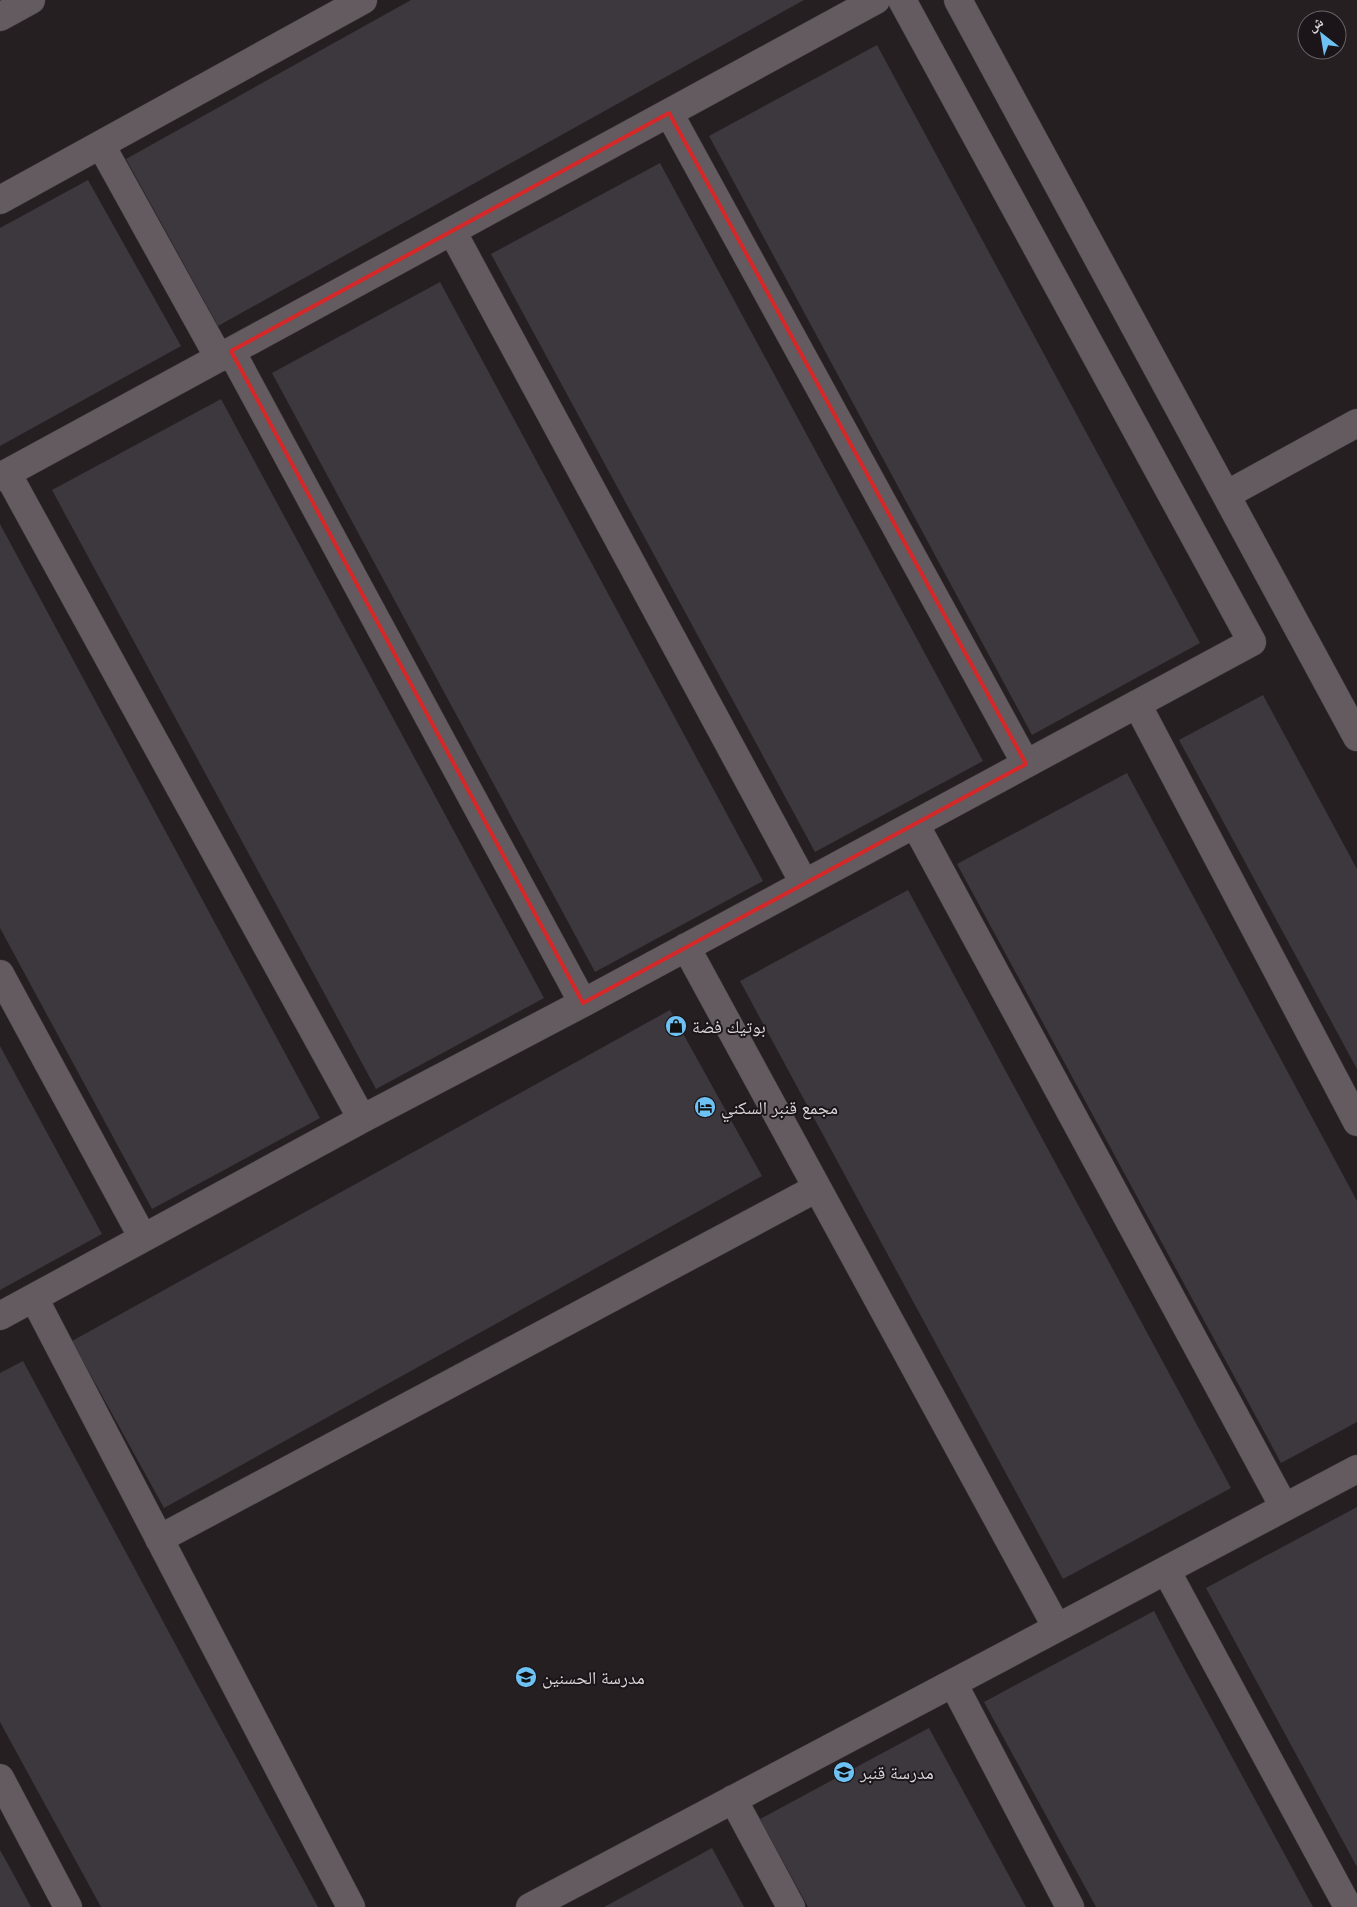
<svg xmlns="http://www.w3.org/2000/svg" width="1357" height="1907" viewBox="0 0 1357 1907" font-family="'Noto Sans','Noto Naskh Arabic',sans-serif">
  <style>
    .building { fill: #3d383e }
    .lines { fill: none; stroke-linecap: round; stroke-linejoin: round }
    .minor-casing { stroke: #3f3a3c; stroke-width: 29 }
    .minor { stroke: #635b5f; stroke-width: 28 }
    .marked { fill: none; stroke: #d62828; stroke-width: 4; stroke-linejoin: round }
    .labels { text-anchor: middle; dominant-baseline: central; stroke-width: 4; stroke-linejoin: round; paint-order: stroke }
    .poi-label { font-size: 18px; fill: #dbd7d9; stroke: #1b1519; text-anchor: start }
  </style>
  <rect width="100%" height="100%" fill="#251f22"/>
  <!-- building -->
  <path class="building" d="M411 0H804L218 326 126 159Z
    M877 45 1200 643 1032 735 709 136Z
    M660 163 983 761 815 852 491 254Z
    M88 180 181 346 0 446V228Z
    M440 282 763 881 595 972 272 373Z
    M221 399 544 998 376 1089 52 490Z
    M0 524 320 1118 152 1209 0 928Z
    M1263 695 1357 869V1069L1179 740Z
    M1127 773 1357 1201V1422L1281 1463 957 864Z
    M908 890 1231 1488 1063 1579 740 981Z
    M670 1010 762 1176 164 1508 72 1341Z
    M0 1046 102 1234 0 1290Z
    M23 1361 208 1705 318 1907H101L0 1722V1373Z
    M1357 1507V1867L1206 1588Z
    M1154 1611 1177 1655 1313 1907H1096L984 1702Z
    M929 1728 1026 1907H808L760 1819Z
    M712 1848 744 1907H604L628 1894Z
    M0 1850 9 1866 31 1907H0Z"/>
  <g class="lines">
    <!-- minor casing -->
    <g class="minor-casing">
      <path id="minor" d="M958 0 1357 737
        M0 17 31 0
        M669 113 1026 764
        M101 145 219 358
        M0 200 363 0
        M452 231 804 883
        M231 351 583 1003
        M7 473 362 1119
        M0 477 876 0
        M1226 495 1357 423
        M1137 704 1357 1122
        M915 824 1284 1507
        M686 947 1057 1628
        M0 974 143 1238
        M34 1298 351 1907
        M0 1316 362 1119 583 1003 1252 642 902 0
        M159 1539 817 1188
        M1166 1570 1348 1907
        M953 1683 1070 1907
        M0 1778 68 1907
        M733 1799 791 1907
        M530 1907 1357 1469"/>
    </g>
    <!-- minor -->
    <use href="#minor" class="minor"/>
  </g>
  <!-- marked area -->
  <path class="marked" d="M669 113 1026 764 583 1003 231 351Z"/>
  <!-- icons -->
  <defs>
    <g id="shop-disc" transform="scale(1.125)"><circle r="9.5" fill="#6dc2f3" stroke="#1b1519"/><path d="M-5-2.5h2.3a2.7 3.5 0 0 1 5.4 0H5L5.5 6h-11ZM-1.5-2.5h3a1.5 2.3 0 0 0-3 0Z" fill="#111"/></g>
    <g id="hotel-disc" transform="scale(1.125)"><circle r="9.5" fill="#6dc2f3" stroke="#1b1519"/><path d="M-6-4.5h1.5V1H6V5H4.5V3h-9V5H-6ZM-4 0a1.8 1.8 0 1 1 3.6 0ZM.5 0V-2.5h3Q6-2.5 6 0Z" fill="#111"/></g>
    <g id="school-disc" transform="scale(1.125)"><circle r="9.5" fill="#6dc2f3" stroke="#1b1519"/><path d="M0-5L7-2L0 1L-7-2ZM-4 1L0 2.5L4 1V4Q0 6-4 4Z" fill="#111"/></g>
  </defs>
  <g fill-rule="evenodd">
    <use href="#shop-disc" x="676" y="1026"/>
    <use href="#hotel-disc" x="705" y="1107"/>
    <use href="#school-disc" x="526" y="1677"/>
    <use href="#school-disc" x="844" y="1772"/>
  </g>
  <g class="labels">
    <!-- poi labels -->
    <g class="poi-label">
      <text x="692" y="1026">بوتيك فضة</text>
      <text x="721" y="1107">مجمع قنبر السكني</text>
      <text x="542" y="1677">مدرسة الحسنين</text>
      <text x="860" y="1772">مدرسة قنبر</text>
    </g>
  </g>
  <!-- north arrow -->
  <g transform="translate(1322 35) rotate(329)"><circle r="24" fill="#1b1519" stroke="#686366"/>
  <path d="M0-4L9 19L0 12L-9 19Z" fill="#6dc2f3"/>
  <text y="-8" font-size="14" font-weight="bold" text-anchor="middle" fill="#dbd7d9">ش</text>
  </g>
</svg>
